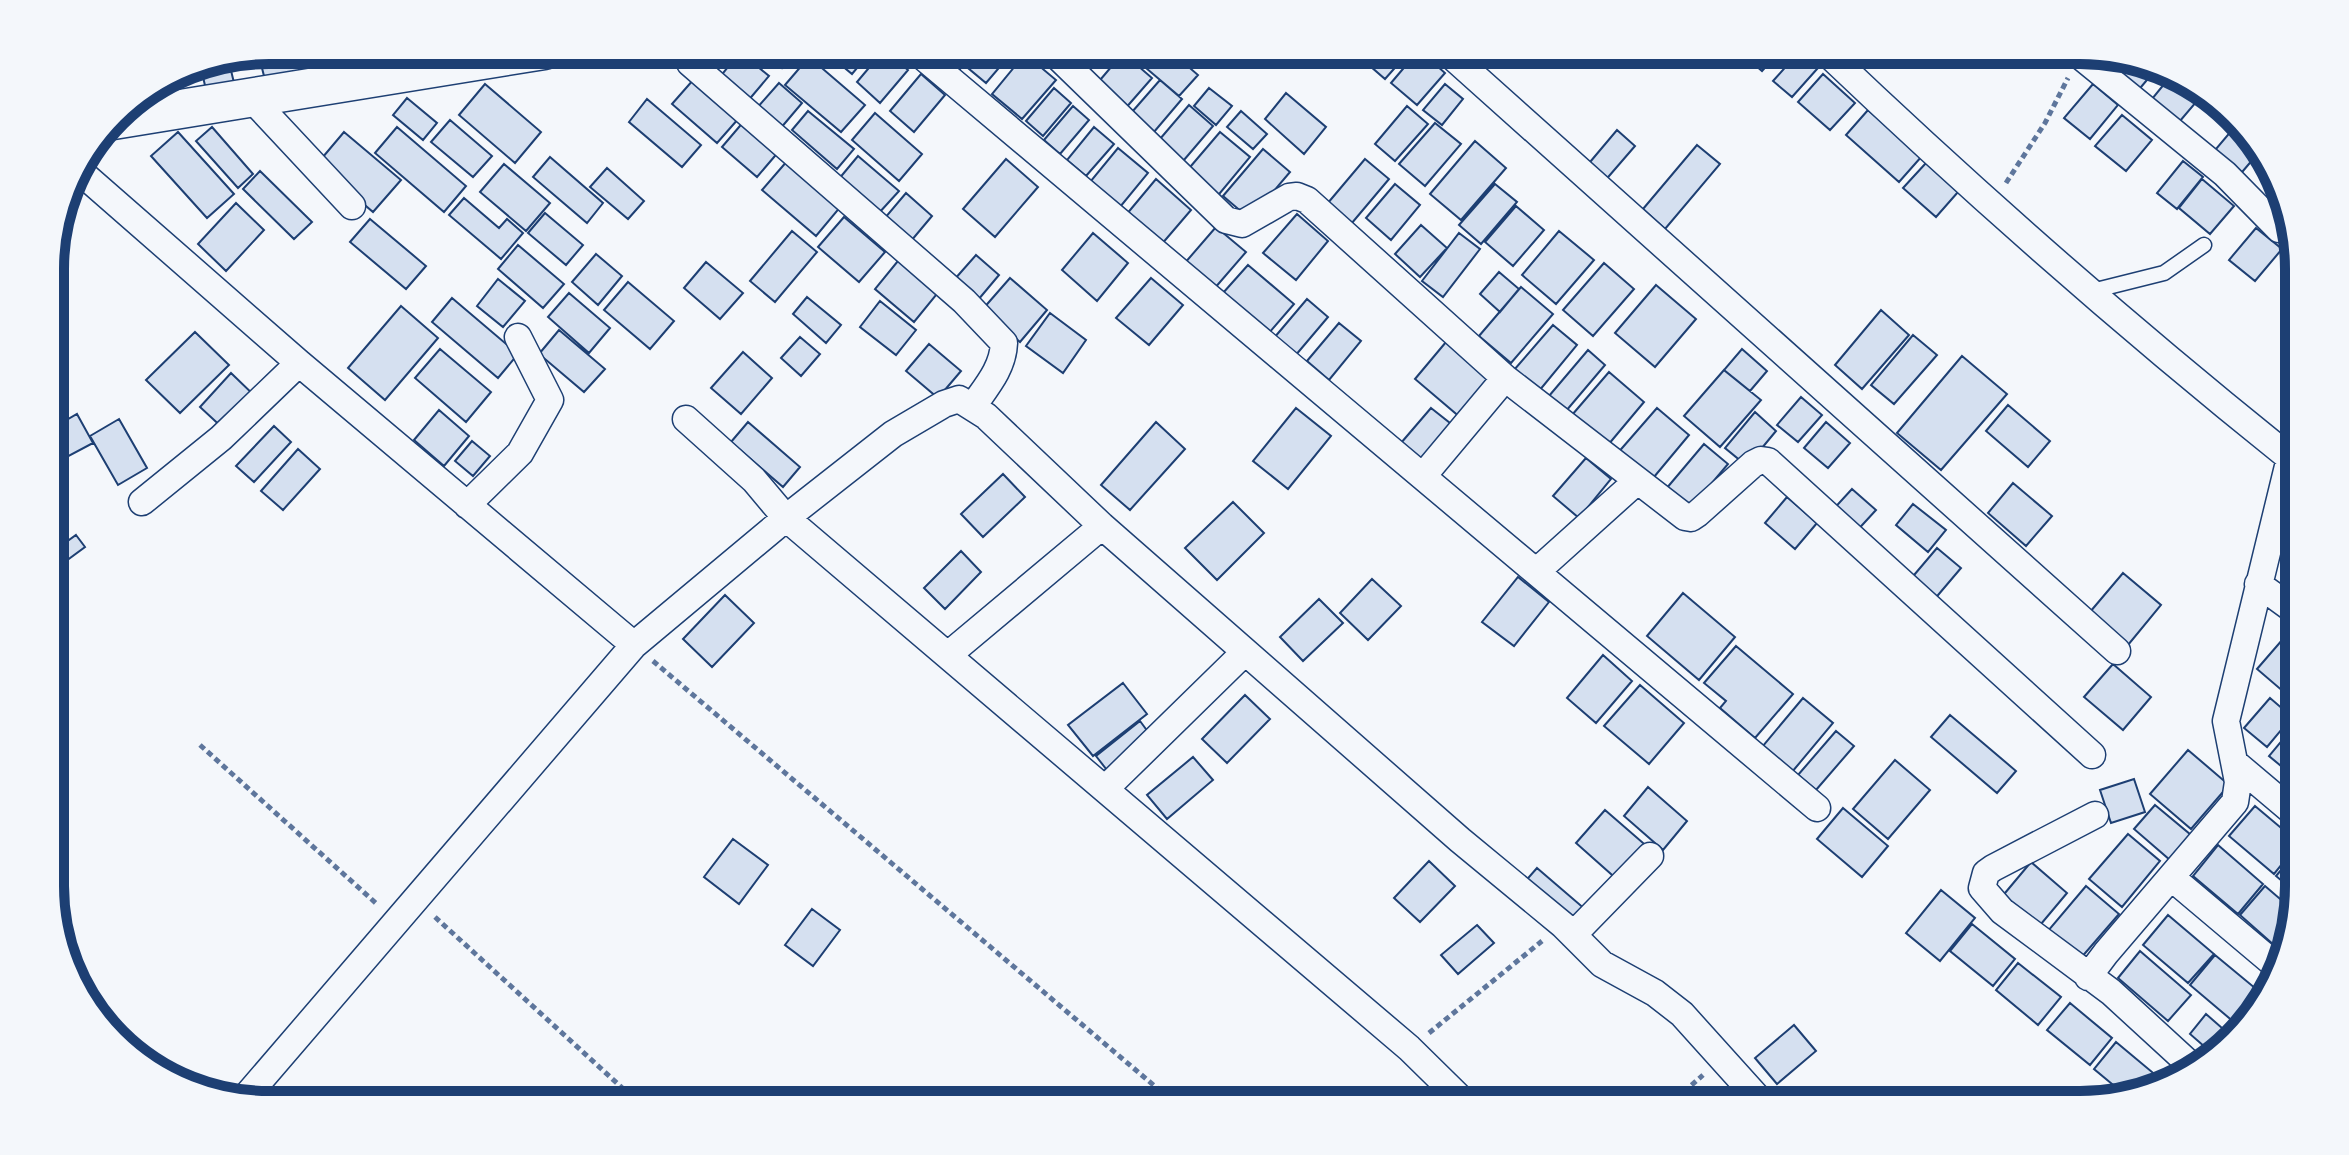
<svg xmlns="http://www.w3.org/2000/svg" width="2349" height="1155" viewBox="0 0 2349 1155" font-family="'PT Sans Narrow',sans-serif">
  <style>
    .building { fill: #d5e0f0; stroke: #1d3f73; stroke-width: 2 }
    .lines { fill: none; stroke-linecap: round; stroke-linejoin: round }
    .lane-casing { stroke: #1d3f73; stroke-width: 17 }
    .street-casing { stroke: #1d3f73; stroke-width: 29 }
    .secondary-casing { stroke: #1d3f73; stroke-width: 41 }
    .path { stroke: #5e769c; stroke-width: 5; stroke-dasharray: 6 4; stroke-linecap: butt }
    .lane { stroke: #f4f7fb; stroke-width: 14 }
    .street { stroke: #f4f7fb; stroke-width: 26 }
    .secondary { stroke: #f4f7fb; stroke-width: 38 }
    .rim { fill: none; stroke: #1d3f73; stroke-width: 10 }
  </style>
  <rect width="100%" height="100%" fill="#f4f7fb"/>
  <!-- building -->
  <path class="building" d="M269 50H295L301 76 266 84 258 52Z
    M761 50H798L782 68Z
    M831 50H872L852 74 828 54Z
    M884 50 908 70 880 103 857 82Z
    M938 50H977L960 69Z
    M983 50H1003L1010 55 986 83 968 68Z
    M1059 50H1106L1086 74Z
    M1139 50H1169L1198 75 1179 96 1133 57Z
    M1186 50H1214L1202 64Z
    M1292 50H1327L1312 67Z
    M1369 50H1405L1408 53 1385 79 1362 59Z
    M1419 50 1445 73 1417 105 1391 83Z
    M1738 50H1781L1762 71Z
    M740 52 769 76 747 102 719 78Z
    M1123 53 1152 78 1124 110 1095 86Z
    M1798 53 1817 69 1792 97 1773 81Z
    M1025 54 1056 80 1022 119 992 94Z
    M809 57 865 105 841 132 785 85Z
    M2109 57 2157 68 2136 93 2102 65Z
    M228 58 235 87 207 94 200 64Z
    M2174 72 2203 94 2174 128 2147 105Z
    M921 74 945 95 914 132 890 111Z
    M1823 74 1855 103 1830 130 1798 102Z
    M694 79 739 118 717 143 672 104Z
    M1160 80 1182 99 1148 139 1125 120Z
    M779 83 802 103 780 129 756 109Z
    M485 84 541 132 515 163 459 115Z
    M1445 84 1463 99 1442 125 1423 110Z
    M2093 84 2118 105 2090 139 2064 118Z
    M1054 88 1071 103 1043 136 1026 121Z
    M1209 88 1232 106 1216 125 1194 106Z
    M1286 93 1326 127 1304 154 1265 119Z
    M407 98 437 123 423 140 393 115Z
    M647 99 701 145 682 167 629 122Z
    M1189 105 1213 126 1178 167 1154 146Z
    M1073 106 1089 120 1060 154 1044 140Z
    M1407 106 1428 124 1395 161 1375 144Z
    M1868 110 1922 156 1899 182 1846 135Z
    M808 111 854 149 837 169 792 130Z
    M1241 111 1267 134 1253 149 1227 127Z
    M875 113 922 154 899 181 852 140Z
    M2122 115 2152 140 2126 171 2095 146Z
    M450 120 492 156 473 177 431 142Z
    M745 120 780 150 757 177 722 147Z
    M1435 123 1461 144 1425 186 1399 164Z
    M2238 123 2254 136 2260 151 2237 178 2210 156Z
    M212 127 253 174 238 188 196 141Z
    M397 127 466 186 444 212 375 153Z
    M1094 127 1114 144 1086 176 1067 160Z
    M1617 130 1635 146 1603 183 1585 168Z
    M178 132 234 194 207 218 151 156Z
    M344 132 401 180 373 212 317 164Z
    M1220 132 1250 157 1215 199 1185 173Z
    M1475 141 1506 168 1461 220 1430 194Z
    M1697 145 1720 164 1665 229 1643 209Z
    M1118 148 1148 173 1120 207 1090 182Z
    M1263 149 1290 172 1250 219 1223 196Z
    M858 156 899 191 878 214 838 180Z
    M550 157 603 203 587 223 533 177Z
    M1006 159 1038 187 995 237 963 209Z
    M1365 159 1389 179 1346 230 1322 210Z
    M788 160 842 205 816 236 762 190Z
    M2183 161 2203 177 2177 209 2157 193Z
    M1926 163 1958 192 1936 217 1903 188Z
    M504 164 550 203 526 231 480 192Z
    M607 168 644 201 628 219 590 187Z
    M260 171 312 222 294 239 243 189Z
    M1156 179 1191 210 1161 245 1126 215Z
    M2202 179 2234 206 2210 234 2179 208Z
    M1395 184 1420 205 1391 240 1366 218Z
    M1495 184 1517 202 1481 244 1459 225Z
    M906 193 932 216 911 241 884 219Z
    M464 198 499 228 507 219 523 233 501 259 449 215Z
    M236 203 264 230 226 271 198 244Z
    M1516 206 1544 230 1513 266 1485 242Z
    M545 213 583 245 566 265 528 233Z
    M1297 214 1328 241 1296 280 1263 253Z
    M844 217 885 252 859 282 818 247Z
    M370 219 426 266 406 289 350 242Z
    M1421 225 1447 248 1420 277 1395 254Z
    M1216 227 1246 252 1214 289 1184 264Z
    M2256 228 2282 249 2255 281 2229 260Z
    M792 231 817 252 775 302 750 281Z
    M1559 231 1594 260 1556 304 1522 275Z
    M1093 233 1128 263 1097 301 1062 270Z
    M1459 233 1480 249 1443 297 1422 281Z
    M518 245 564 284 543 308 498 269Z
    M596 254 622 276 598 305 572 282Z
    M976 255 999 275 978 300 954 280Z
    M902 256 941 289 914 322 875 289Z
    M706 262 743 293 720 319 684 288Z
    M1604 263 1634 289 1593 336 1563 310Z
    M1248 265 1294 304 1269 333 1223 293Z
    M1499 272 1519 289 1500 312 1480 294Z
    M1010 278 1047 310 1020 342 982 310Z
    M1151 278 1183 305 1149 345 1116 318Z
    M498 279 525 301 503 327 477 306Z
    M628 282 674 321 650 349 604 310Z
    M1656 285 1696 319 1655 367 1615 333Z
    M1521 287 1553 314 1511 363 1479 336Z
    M569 293 610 328 589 353 548 317Z
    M807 297 841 325 826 343 793 314Z
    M452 298 518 354 498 378 432 322Z
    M1307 299 1328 317 1295 356 1274 338Z
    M880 301 916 330 896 355 860 327Z
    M401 306 438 338 385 400 348 368Z
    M1881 310 1909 335 1862 389 1835 365Z
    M1050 313 1086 340 1063 373 1026 346Z
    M1339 323 1361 341 1329 380 1307 361Z
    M1553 325 1577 345 1539 391 1514 370Z
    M559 330 605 369 584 392 539 354Z
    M195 332 229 365 180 413 146 380Z
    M1913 335 1937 355 1894 404 1871 385Z
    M800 337 820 354 801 376 781 358Z
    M1446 342 1492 381 1461 418 1415 379Z
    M929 344 961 371 938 398 906 371Z
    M440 349 491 392 466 422 415 378Z
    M1742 349 1767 371 1750 391 1724 370Z
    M1588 350 1605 365 1566 411 1549 396Z
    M743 352 772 378 741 414 711 388Z
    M1962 356 2007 394 1941 470 1897 433Z
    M1724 370 1761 400 1720 447 1684 416Z
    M1609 372 1644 402 1608 445 1572 415Z
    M231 373 257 398 226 431 200 407Z
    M1801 397 1822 415 1798 442 1777 425Z
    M2008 405 2050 441 2028 467 1986 431Z
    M1296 408 1331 436 1288 489 1253 461Z
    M1431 408 1455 427 1425 463 1401 443Z
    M1657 408 1689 435 1649 483 1616 455Z
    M439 410 469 436 444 466 414 440Z
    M1755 412 1776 431 1747 466 1725 448Z
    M77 414 93 443 63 459 51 438V429Z
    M119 419 147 468 118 485 90 436Z
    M748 422 800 467 783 487 731 442Z
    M1156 422 1185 449 1130 510 1101 485Z
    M1826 422 1850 443 1828 468 1804 448Z
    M274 426 291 442 254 482 236 466Z
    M472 441 490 456 473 476 455 461Z
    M1704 444 1728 464 1690 509 1666 489Z
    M298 449 320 469 283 510 261 491Z
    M1586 458 1611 479 1579 518 1553 496Z
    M1003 474 1025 497 983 537 961 514Z
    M2013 483 2052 516 2026 546 1988 513Z
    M1852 489 1876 510 1853 535 1829 514Z
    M1787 497 1817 523 1795 549 1765 523Z
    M1233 502 1264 533 1217 580 1185 548Z
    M1913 504 1946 530 1928 552 1896 525Z
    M76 535 85 547 51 572V553Z
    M1937 548 1961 568 1933 601 1909 581Z
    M961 551 981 572 945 609 924 588Z
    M2123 573 2161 605 2128 645 2090 612Z
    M1518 577 1549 602 1514 646 1482 622Z
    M1372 579 1401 606 1368 640 1340 613Z
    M1683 593 1735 637 1699 680 1647 636Z
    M725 595 754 623 712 667 683 639Z
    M1319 599 1343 623 1303 661 1280 637Z
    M2283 639 2298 652V704L2257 669Z
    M1736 646 1793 694 1755 738 1720 708 1726 701 1704 683Z
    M1603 655 1632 681 1596 723 1567 698Z
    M2113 664 2151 697 2123 730 2084 697Z
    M1123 683 1147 714 1093 756 1068 725Z
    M1640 685 1684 723 1649 764 1604 726Z
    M1245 695 1270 719 1227 763 1202 739Z
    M1803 698 1833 723 1792 772 1762 747Z
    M2270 698 2292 717 2267 747 2244 728Z
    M1950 715 2016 771 1997 793 1931 737Z
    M1140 721 1154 740 1110 774 1096 756Z
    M2294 726 2299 729V781L2269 756Z
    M1836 731 1854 746 1816 790 1798 775Z
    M2188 750 2229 785 2191 829 2150 794Z
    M1193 757 1213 780 1167 819 1147 795Z
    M1895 760 1930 790 1888 839 1853 809Z
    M2134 779 2145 812 2111 823 2100 790Z
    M1648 787 1687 821 1663 850 1624 816Z
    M2155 805 2191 835 2170 860 2134 829Z
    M2255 806 2299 843 2274 874 2229 836Z
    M1843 808 1888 846 1862 877 1817 839Z
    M1605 810 1650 849 1620 882 1576 843Z
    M2128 834 2160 861 2122 907 2089 879Z
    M733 839 768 865 739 904 704 877Z
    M2218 845 2263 884 2238 914 2193 876Z
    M2299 849V886L2297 894 2276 876Z
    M1429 861 1455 886 1420 922 1394 898Z
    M2031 862 2067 893 2036 930 2000 899Z
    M1537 868 1586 910 1571 927 1522 885Z
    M2086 886 2119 914 2080 959 2047 932Z
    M2265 886 2293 910 2283 953 2240 915Z
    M1941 890 1975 918 1940 961 1906 933Z
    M812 909 840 930 813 966 785 945Z
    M2168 915 2214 954 2188 983 2143 945Z
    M1972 924 2015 959 1993 986 1950 951Z
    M1477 925 1494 943 1458 974 1441 955Z
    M2140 951 2191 995 2168 1021 2118 978Z
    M2215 955 2261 993 2235 1023 2190 985Z
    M2018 963 2061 997 2038 1025 1996 990Z
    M2070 1003 2112 1038 2090 1065 2047 1030Z
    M2206 1014 2230 1035 2213 1054 2190 1034Z
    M1794 1025 1816 1051 1777 1084 1755 1058Z
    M2116 1042 2158 1077 2151 1085 2124 1094 2094 1069Z"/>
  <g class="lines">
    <!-- lane casing -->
    <g class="lane-casing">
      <path id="lane" d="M2092 291 2164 273 2204 245"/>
    </g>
    <!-- street casing -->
    <g class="street-casing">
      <path id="street" d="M684 50 690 63 964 301 1004 343C1003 368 987 386 973 406
        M915 50 1817 808
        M1051 50 1226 220 1242 224 1289 197 1297 196 1307 200 1505 378 1685 517 1691 518 1697 514 1753 464 1761 460 1768 461 2092 755
        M1445 50 2117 651
        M1824 50C1973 192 2129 329 2290 458L2226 721 2238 782 2235 802 2106 953 2088 977
        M2073 50 2225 174 2279 229
        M252 99 352 206
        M76 168 299 363 634 645
        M686 419 754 480 786 518 1409 1048 1467 1105
        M2290 458 2298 433
        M1423 476 1505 378
        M142 502 221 438 299 363
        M467 505 520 453 550 400 518 337
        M1537 571 1637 481
        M2258 584 2298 613
        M948 655 1102 526
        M2235 763 2299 817
        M1105 789 1245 652
        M2095 815 1993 868 1986 873 1982 888 2002 911 2111 992 2196 1070
        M2172 878 2280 969
        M1573 935 1650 856
        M244 1099 634 645 786 518 893 434 944 404 959 399 986 416 1102 526 1460 840 1563 925 1602 964 1655 993 1682 1014 1764 1105"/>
    </g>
    <!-- secondary casing -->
    <g class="secondary-casing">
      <path id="secondary" d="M113 120 544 50"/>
    </g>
    <!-- path -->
    <path class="path" d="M2006 183 2045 123 2068 78
      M653 661 1177 1105
      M200 745 378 905
      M435 917 641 1105
      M1429 1033 1542 941
      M1669 1105 1703 1075"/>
    <!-- lane -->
    <use href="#lane" class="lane"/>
    <!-- street -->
    <use href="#street" class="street"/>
    <!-- secondary -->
    <use href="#secondary" class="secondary"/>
  </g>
  <!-- crop -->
  <path d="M0 0H2349V1155H0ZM269 64H2080A205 205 0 0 1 2285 269V886A205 205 0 0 1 2080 1091H269A205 205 0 0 1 64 886V269A205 205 0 0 1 269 64Z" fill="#f4f7fb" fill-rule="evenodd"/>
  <path class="rim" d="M269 64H2080A205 205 0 0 1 2285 269V886A205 205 0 0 1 2080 1091H269A205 205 0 0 1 64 886V269A205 205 0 0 1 269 64Z"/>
</svg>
